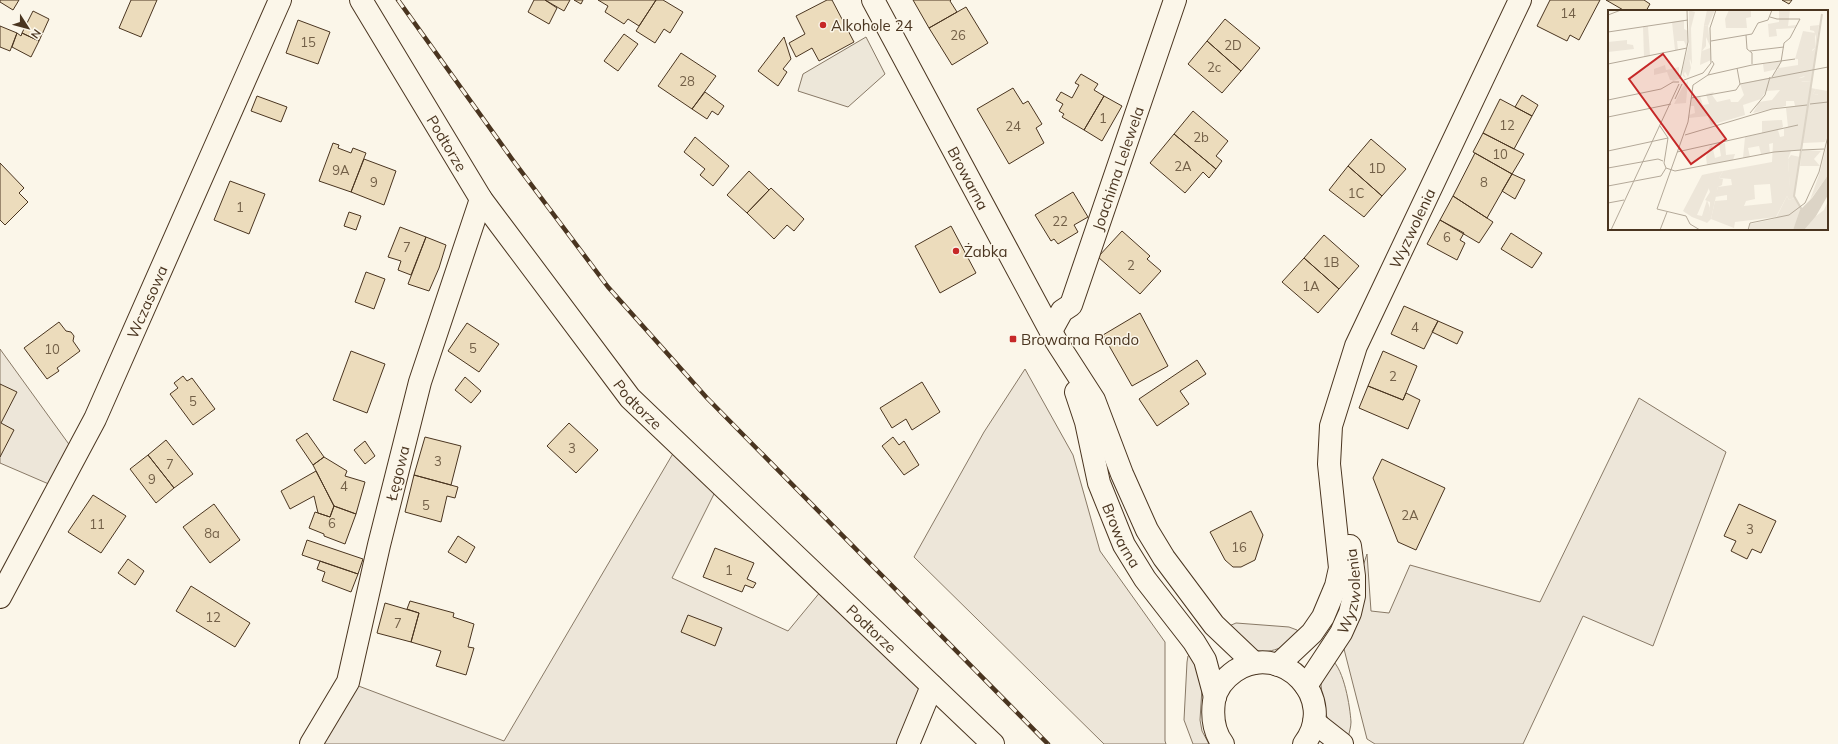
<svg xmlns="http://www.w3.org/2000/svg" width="1838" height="744" viewBox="0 0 1838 744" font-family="Mulish,sans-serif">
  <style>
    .grass { fill: #ede6d9; stroke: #887966 }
    .parking { fill: #ede7d9; stroke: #887966 }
    .building { fill: #ecdcbc; stroke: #4a3520 }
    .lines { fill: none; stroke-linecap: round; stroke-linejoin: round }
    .minor-casing { stroke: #4a3520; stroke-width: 24 }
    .minor { stroke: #fbf6e9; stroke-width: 22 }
    .rail-casing { stroke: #4a3520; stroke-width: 4.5 }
    .rail { stroke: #fbf6e9; stroke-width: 3; stroke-dasharray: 9; stroke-linecap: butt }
    .poi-dot { fill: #c62828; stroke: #fbf6e9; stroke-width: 1.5 }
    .labels { text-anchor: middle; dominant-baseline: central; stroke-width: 3; stroke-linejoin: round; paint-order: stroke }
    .number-label { font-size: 13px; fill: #725f47 }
    .poi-label { font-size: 15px; fill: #4a3520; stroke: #fbf6e9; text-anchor: start }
    .street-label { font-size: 15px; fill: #4a3520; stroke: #fbf6e9 }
    .inset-river { fill: none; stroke: #dcd4c6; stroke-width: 2 }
    .inset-road { fill: none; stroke: #b4a999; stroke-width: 1 }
    .view { fill: #c62828; fill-opacity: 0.15; stroke: #c62828; stroke-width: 2 }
    .inset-edge { fill: none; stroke: #4a3520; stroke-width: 2 }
  </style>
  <rect width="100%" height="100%" fill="#fbf6e9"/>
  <!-- grass -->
  <path class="grass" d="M0 349 76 454 58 488 0 463Z
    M1025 369 1073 455 1100 551 1165 642V741L1166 744H1104L914 557 984 432Z
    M1639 398 1726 452 1653 646 1583 616 1523 744H1375L1367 739 1344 649 1360 612 1361 572 1367 554 1371 611 1389 613 1410 565 1540 602Z
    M678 445 719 484 672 578 788 631 826 585 932 686 908 744H311L348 682 504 741Z
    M1236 623 1289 627 1297 630 1301 635C1289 644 1268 658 1252 648 1243 642 1236 632 1229 626Z
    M1192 653 1202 688 1200 720 1202 731 1209 744H1193L1184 720 1187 662 1188 656Z
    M1332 660C1344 670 1350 706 1351 722 1351 727 1349 733 1348 738L1329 722 1324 709 1321 685 1323 676Z"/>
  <!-- parking -->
  <path class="parking" d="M866 37 885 74 848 107 798 91 803 74Z"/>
  <!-- building -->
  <path class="building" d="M0 0H19L13 10 0 2Z
    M131 0H157L141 37 119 28Z
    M534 0H545L557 8 549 24 528 12Z
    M545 0H570L564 11Z
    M574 0H583L581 4Z
    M598 0H656L639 26 628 19 624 24 605 12 608 6Z
    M656 0H663L683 12 670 33 664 29 655 43 636 31Z
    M827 0H832L854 42 819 61 812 48 796 57 789 43 805 34 796 16Z
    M913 0H951L950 1 957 12 929 28Z
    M1550 0H1600L1579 40 1570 35 1567 41 1537 26Z
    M1606 0H1644L1650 4 1646 11H1625Z
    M1782 0H1792L1789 4Z
    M966 7 988 43 952 65 929 28Z
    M33 11 49 19 39 41 22 33Z
    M1225 19 1260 48 1241 71 1207 41Z
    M298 20 330 32 318 64 286 53Z
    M0 26 17 33 10 51 0 47Z
    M17 33 21 36 22 33 39 41 31 57 12 47Z
    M624 34 638 44 618 71 604 61Z
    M784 37 791 59 783 69 787 72 778 86 758 71Z
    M1207 41 1241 71 1222 93 1188 64Z
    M681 53 716 76 692 109 658 86Z
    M1081 74 1098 84 1094 90 1104 96 1084 130 1062 117 1064 114 1059 111 1063 104 1056 100 1061 92 1072 98 1079 85 1075 83Z
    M1013 88 1023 104 1028 101 1042 124 1036 128 1044 143 1009 164 977 109Z
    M705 92 724 106 718 115 712 111 707 119 692 109Z
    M1522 95 1538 105 1532 116 1515 107Z
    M257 96 287 107 281 122 251 111Z
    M1104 96 1122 106 1102 141 1084 130Z
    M1500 99 1532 116 1514 149 1483 133Z
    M1193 111 1228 141 1216 156 1222 161 1216 169 1174 134Z
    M1483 133 1524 154 1512 174 1473 152Z
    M1174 134 1216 169 1209 178 1203 172 1185 193 1150 163Z
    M695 137 729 166 713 186 700 175 705 169 684 152Z
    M1371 139 1406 169 1382 196 1348 166Z
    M333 143 339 145 338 148 351 153 353 148 366 153 351 192 319 181Z
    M1475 153 1512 174 1487 218 1453 196Z
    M364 159 396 171 384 205 351 192Z
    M0 163 24 188 19 193 28 202 5 225 0 220Z
    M1348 166 1382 196 1364 217 1329 190Z
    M749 171 769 190 747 213 727 195Z
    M1512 174 1525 180 1515 199 1502 191Z
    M230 181 265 194 249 234 214 220Z
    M771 188 804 219 794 231 787 225 774 239 747 213Z
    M1073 192 1088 217 1074 225 1078 232 1058 244 1054 239 1051 241 1035 215Z
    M1453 196 1493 222 1479 243 1440 220Z
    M349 212 361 216 356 230 344 226Z
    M1440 220 1464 233 1460 240 1465 243 1457 260 1427 244Z
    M951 226 976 273 940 293 915 246Z
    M400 227 426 237 411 275 398 270 401 261 388 257Z
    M1122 231 1150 256 1147 259 1161 271 1140 294 1098 257Z
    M1511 233 1542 253 1532 268 1501 249Z
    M1324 235 1359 266 1339 289 1304 258Z
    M426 237 446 245 439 268 429 291 408 284Z
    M1304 258 1339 289 1318 313 1282 282Z
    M366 272 385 279 374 309 355 302Z
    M1404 306 1438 321 1424 349 1391 334Z
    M1140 313 1168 366 1132 386 1103 335Z
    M1438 321 1463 332 1457 344 1432 332Z
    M59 322 66 331 71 332 74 336 73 341 80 351 57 368 59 371 47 379 24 348Z
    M467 323 499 344 479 372 448 351Z
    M351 351 385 364 367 413 333 400Z
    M1383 351 1417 366 1403 400 1368 386Z
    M1197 360 1206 374 1180 391 1189 404 1157 426 1139 399Z
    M183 376 187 381 192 378 215 409 193 425 170 394 178 388 174 383Z
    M465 377 481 391 471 403 455 390Z
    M922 382 940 412 912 430 906 419 892 428 880 408Z
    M0 384 17 392 1 423 14 430 0 457Z
    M1368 386 1403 400 1406 393 1420 400 1408 429 1359 408Z
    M569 423 598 450 576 473 547 446Z
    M307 433 324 457 313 465 296 440Z
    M425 437 461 446 451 485 414 475Z
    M893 437 899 445 904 441 919 465 904 475 882 446Z
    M166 440 193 474 174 488 148 455Z
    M365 441 375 456 365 464 354 450Z
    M148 455 174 488 156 503 130 469Z
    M324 457 347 471 345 476 365 482 356 514 334 506 313 465Z
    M1382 459 1445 488 1416 550 1398 542 1373 478Z
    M316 471 334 506 330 517 318 513 314 496 290 509 281 491Z
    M414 475 458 487 455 498 447 496 441 522 405 512Z
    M93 495 126 516 101 553 68 532Z
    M214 504 240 540 210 563 183 527Z
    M1739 504 1776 521 1761 553 1752 549 1747 559 1731 551 1736 541 1724 536Z
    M334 506 356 514 345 544 324 536V534L309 528 315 512 330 517Z
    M1251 511 1263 535 1255 560 1241 567H1233L1225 560 1210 532Z
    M458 536 475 547 466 563 448 552Z
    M307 540 363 559 358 574 302 555Z
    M715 548 754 563 747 579 756 583 753 588 745 585 742 592 703 577Z
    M128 559 144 571 135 585 118 573Z
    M320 561 358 574 351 592 322 581 325 572 317 569Z
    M191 586 250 623 235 647 176 611Z
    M410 601 454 613 453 617 474 624 468 647 474 648 466 675 436 666 441 651 411 642 419 613 407 609Z
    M385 603 419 613 411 642 377 633Z
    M688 615 722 628 715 646 681 632Z"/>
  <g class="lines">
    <!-- minor casing -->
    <g class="minor-casing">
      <g id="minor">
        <path id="s1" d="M361 0 481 199 630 398 993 744"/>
        <path id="s2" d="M873 0 1056 341 1094 400 1122 474 1147 530 1164 558 1214 625 1254 663"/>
        <path id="s3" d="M1051 331 1062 311 1071 305 1175 0"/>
        <path id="s4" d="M1076 392 1086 422 1099 483 1124 545 1145 579 1194 642 1205 660 1215 697"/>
        <path id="s5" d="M0 597 95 419 280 0"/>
        <path id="s6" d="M1278 665 1312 633 1323 617 1336 586 1340 568 1329 464 1331 426 1356 346 1520 0"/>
        <path id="s7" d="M1306 686 1341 633 1350 613 1354 596V576L1350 546"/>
        <path d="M1314 722 1342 744"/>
        <path id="s8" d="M311 744 348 682 379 545 420 382 481 199"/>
        <path d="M908 744 932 686"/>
        <path d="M1223 744C1213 731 1212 716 1214 701 1216 689 1225 678 1235 671 1282 640 1339 699 1304 744"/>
      </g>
    </g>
    <!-- minor -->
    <use href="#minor" class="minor"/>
    <!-- rail casing -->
    <g class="rail-casing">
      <path id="rail" d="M398 0 512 159 608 287 707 398 1048 744"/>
    </g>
    <!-- rail -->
    <use href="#rail" class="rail"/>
  </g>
  <!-- markers -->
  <g class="poi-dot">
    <circle cx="823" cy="25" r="4"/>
    <circle cx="956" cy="251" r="4"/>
    <rect x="1009" y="335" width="8" height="8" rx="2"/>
  </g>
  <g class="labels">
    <!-- number labels -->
    <g class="number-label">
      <text x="1568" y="13">14</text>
      <text x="958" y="35">26</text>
      <text x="308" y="42">15</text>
      <text x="1233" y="45">2D</text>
      <text x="1214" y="67">2c</text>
      <text x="687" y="81">28</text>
      <text x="1103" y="118">1</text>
      <text x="1507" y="125">12</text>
      <text x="1013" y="126">24</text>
      <text x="1201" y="137">2b</text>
      <text x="1500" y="154">10</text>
      <text x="1183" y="166">2A</text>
      <text x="1377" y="168">1D</text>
      <text x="341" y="170">9A</text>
      <text x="374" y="182">9</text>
      <text x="1484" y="182">8</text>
      <text x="1356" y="193">1C</text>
      <text x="240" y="207">1</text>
      <text x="1060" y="221">22</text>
      <text x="1447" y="237">6</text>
      <text x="407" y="247">7</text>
      <text x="1331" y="262">1B</text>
      <text x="1131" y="265">2</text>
      <text x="1311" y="286">1A</text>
      <text x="1415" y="327">4</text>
      <text x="473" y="348">5</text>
      <text x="52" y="349">10</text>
      <text x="1393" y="376">2</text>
      <text x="193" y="401">5</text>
      <text x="572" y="448">3</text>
      <text x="438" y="461">3</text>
      <text x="170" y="464">7</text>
      <text x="152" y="479">9</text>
      <text x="344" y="486">4</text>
      <text x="426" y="505">5</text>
      <text x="1410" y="515">2A</text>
      <text x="332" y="523">6</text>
      <text x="97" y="524">11</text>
      <text x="1750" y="529">3</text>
      <text x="212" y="533">8a</text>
      <text x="1239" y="547">16</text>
      <text x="729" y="570">1</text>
      <text x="213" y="617">12</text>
      <text x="398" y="623">7</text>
    </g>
    <!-- poi labels -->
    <g class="poi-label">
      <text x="831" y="25">Alkohole 24</text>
      <text x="964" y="251">Żabka</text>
      <text x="1021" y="339">Browarna Rondo</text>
    </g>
    <!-- street labels -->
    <g class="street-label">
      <text stroke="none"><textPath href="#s1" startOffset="167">Podtorze</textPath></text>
      <text stroke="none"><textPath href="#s3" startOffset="178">Joachima Lelewela</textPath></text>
      <text stroke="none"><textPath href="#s2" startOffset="202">Browarna</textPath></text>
      <text stroke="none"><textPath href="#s6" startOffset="475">Wyzwolenia</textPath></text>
      <text stroke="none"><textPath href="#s5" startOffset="330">Wczasowa</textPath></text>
      <text stroke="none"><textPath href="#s1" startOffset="491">Podtorze</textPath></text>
      <text stroke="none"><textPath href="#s8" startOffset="287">Łęgowa</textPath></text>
      <text stroke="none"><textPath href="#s4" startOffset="151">Browarna</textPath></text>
      <text stroke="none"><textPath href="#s7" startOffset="107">Wyzwolenia</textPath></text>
      <text stroke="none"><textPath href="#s1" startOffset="815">Podtorze</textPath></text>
    </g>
  </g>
  <!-- overview -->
  <g transform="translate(1608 10)">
    <rect width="220" height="220" fill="#fbf6e9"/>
    <path d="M81 0 87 2 83 18 84 55 82 49 76 64 78 68 75 66 74 61 81 34ZM121 0H143V7L138 8 139 18H118L117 9ZM171 0H182L180 16 188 15 187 18 168 19 169 26 161 27 160 14 171 12ZM76 10V19L80 21 79 38 76 31H69L70 40H67L64 12ZM96 15 100 16 102 36 98 27V36L94 41 102 38 103 50 92 55ZM40 16 42 46 36 47 35 17ZM195 21 207 23V38L204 40 208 45 205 63 191 68 194 72 204 71 203 78 208 79 205 84 220 85V125L217 132 195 133 196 119 188 140 183 141 180 149 182 177 186 188 181 190 179 186 168 207 127 212 126 218 103 209 107 191 119 190V185L107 187 110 177 124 175 123 169 111 168 115 161 164 152 165 133 161 134 162 143 153 144 151 136 140 138 142 147 135 148 137 127 154 123V111L174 110 175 117 170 120 172 127 176 126V119L180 117 178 98 187 96 186 91H178V96L145 103 151 92 164 90 172 80 158 81 153 89 135 95 137 105 103 115 100 106 81 108V105L87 103 86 96H82L83 88 92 86 95 95 101 94 98 84 106 82 104 85 109 92 122 89 123 92H130L136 85 132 74 164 67 170 59 156 62 155 54 173 51 171 58 190 55V49H187ZM162 174 164 193 136 196 138 191 147 189 146 175ZM19 30V34L25 35 26 39 0 42V54V32ZM57 55 58 60 71 57V69L63 72 65 70H62L59 62 46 65V59ZM80 71 78 93 66 94 74 78ZM117 133 118 145 127 144 125 150 99 155 98 147 102 136 104 135 107 148 113 146 111 134ZM194 140 213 141 206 149 212 156H192ZM108 162 89 205 94 206 99 190 102 198 99 210 97 212 84 207 75 201 94 165ZM175 207 178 220H141L142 214Z" fill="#ede6d9" fill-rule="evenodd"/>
    <path d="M99 0H107L100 16 96 15ZM211 15 207 45H205L203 43 207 38 208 27 206 21 202 20V16ZM81 48 83 58 80 67 76 60ZM206 58 203 78 204 71 189 72V69L196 67 199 62 205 63ZM208 79 220 81V85L210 89V84H205ZM196 118 193 140H188L187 132 192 128V119ZM220 130V165L202 190 212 162ZM183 145 192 147 186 186 182 183 180 149ZM115 161 111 168 115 169 114 175 110 177 103 209 99 213 97 212 102 198V192L97 190 102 182 100 176 108 162ZM179 186 181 190 186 188 194 199 185 220H176L174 213 164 210 168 208ZM220 191V220H196L203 210 216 200Z" fill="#ede6d9"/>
    <path d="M220 165V185L208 206 196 220H185L192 200 204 188Z" fill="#dcd4c6"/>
    <path class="inset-river" d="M194 200 186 186 214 4"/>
    <path class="inset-road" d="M0 5 13 0M162 7 169 9H192L182 28 176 33 173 52 164 67M0 22 80 10M138 25 139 39 144 43V54M103 31 144 24 150 13 160 10 164 0M142 41 176 37M0 54 79 38M100 65 144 55 187 49M72 69 80 32 79 0M76 70 95 63 103 53 102 18 108 0M132 74 220 57M83 88 128 80 132 74 129 58M67 89 74 74M0 90 53 79 65 72H71M202 94 220 92M142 103 157 85 162 67M0 107 63 94M52 116 60 128 56 153 58 158 67 161 166 142 193 140M77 125 164 99 199 95M194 140 216 139M0 141 60 128M69 142 190 115M0 158 50 149 55 151M0 176 53 166 58 158M0 193 16 190M3 220 71 74M52 220 59 202M92 220 82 214 78 206 49 199 80 112 85 75 100 65 106 54 104 51M140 220 142 213 181 205 197 193 211 162 220 126"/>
    <path class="view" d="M55 44 118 129 83 154 21 69Z"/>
    <rect width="220" height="220" class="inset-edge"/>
  </g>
  <!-- north arrow -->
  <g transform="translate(28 28) rotate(126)" stroke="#fbf6e9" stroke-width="3" paint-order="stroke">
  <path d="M0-3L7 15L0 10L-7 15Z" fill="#4a3520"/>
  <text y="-6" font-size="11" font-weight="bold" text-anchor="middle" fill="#4a3520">N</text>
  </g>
</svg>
